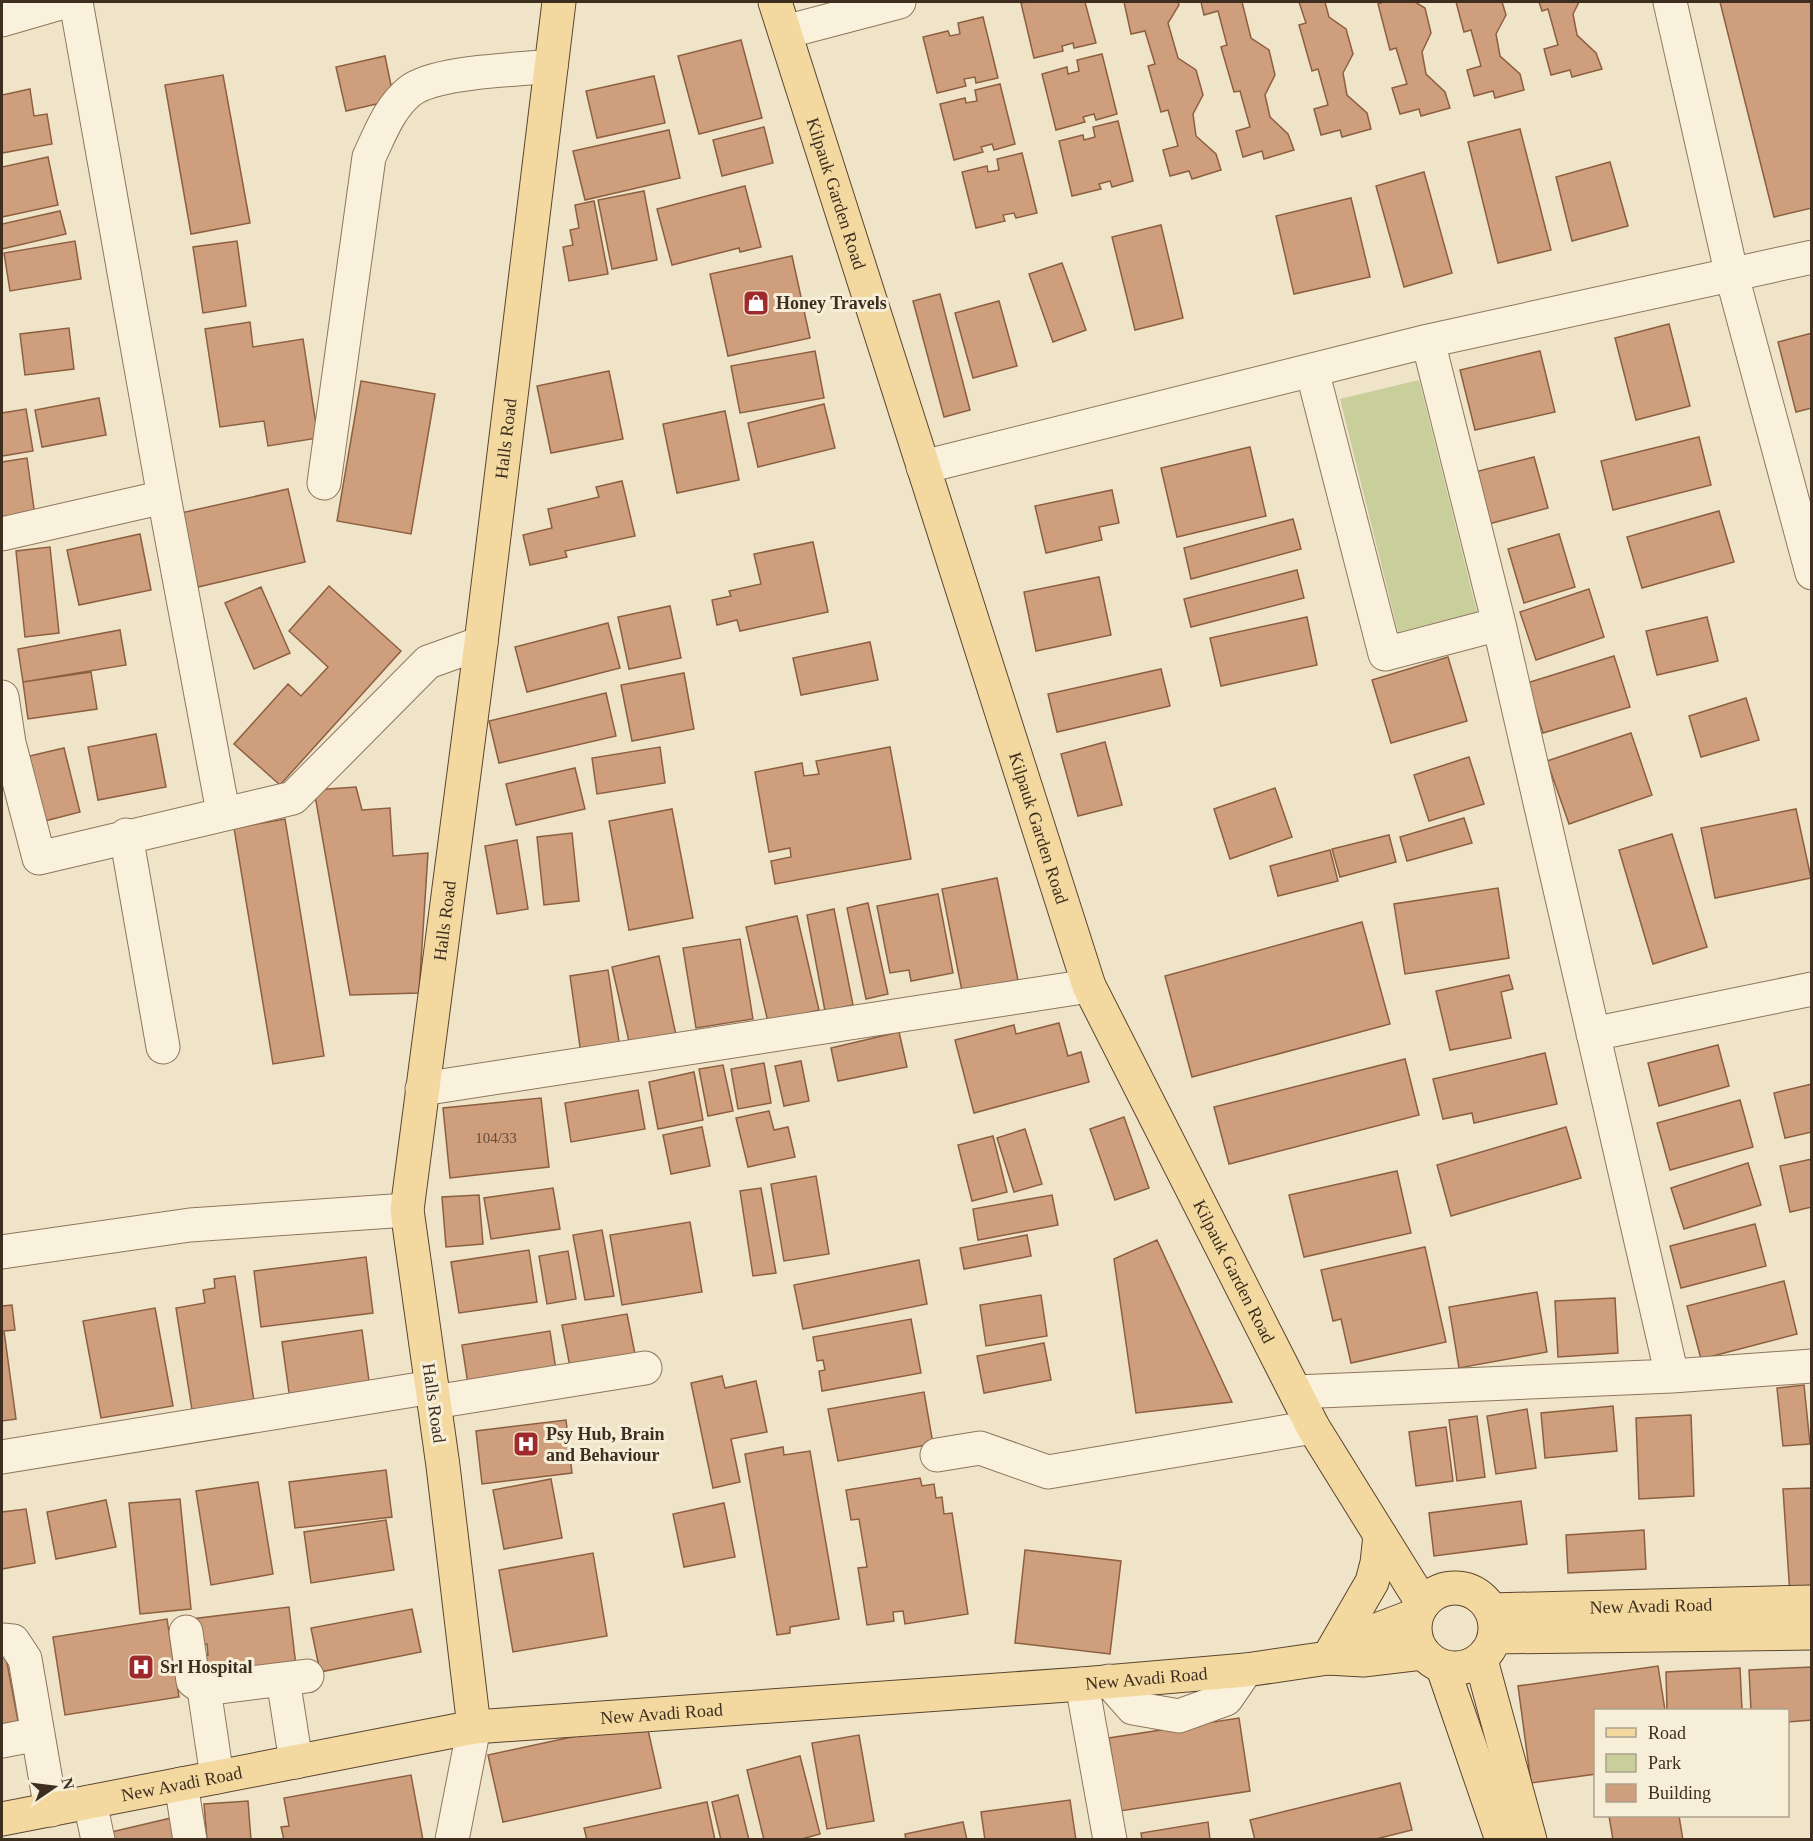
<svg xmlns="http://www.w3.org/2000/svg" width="1813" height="1841" viewBox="0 0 1813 1841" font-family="'Times New Roman',serif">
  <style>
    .green { fill: #c9cf9b }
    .building { fill: #cf9f7d; stroke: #8d5f41; stroke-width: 1.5 }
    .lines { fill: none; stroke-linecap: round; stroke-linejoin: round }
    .minor-casing { stroke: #8d765c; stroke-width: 35 }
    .major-casing { stroke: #5b4430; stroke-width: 35 }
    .minor { stroke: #faf1dc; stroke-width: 33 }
    .major { stroke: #f3d9a0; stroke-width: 33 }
    .labels { text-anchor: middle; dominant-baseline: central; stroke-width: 6; stroke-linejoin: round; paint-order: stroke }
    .number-label { font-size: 15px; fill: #624a37 }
    .street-label { font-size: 18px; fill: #3d2e20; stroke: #f7eed8 }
    .poi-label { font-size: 18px; font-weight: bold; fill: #3d2e20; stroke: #f7eed8; text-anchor: start }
  </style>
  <rect width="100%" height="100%" fill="#f0e4c8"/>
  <!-- green -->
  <path class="green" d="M1419 380 1477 612 1398 632 1340 399Z"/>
  <!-- building -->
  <path class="building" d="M1027 2H1085L1096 43 1074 48 1073 43 1062 46 1063 51 1034 58 1021 3Z
    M1124 2H1178L1179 5 1168 23 1178 58 1196 70 1203 95 1193 114 1196 136 1216 154 1221 170 1192 179 1189 171 1170 176 1163 150 1178 146 1168 110 1161 112 1148 66 1155 64 1145 31 1131 34Z
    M1201 2H1242L1251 38 1269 50 1275 75 1265 95 1270 117 1288 134 1294 150 1264 159 1262 151 1243 157 1236 131 1250 127 1240 91 1234 92 1221 47 1227 45 1218 11 1204 15Z
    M1299 2H1325L1329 17 1346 29 1353 54 1343 73 1347 95 1367 113 1371 129 1342 137 1340 130 1321 135 1314 109 1328 105 1318 69 1312 71 1299 25 1306 23Z
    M1383 2H1415L1425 8 1431 33 1422 52 1426 74 1445 92 1450 108 1421 116 1419 109 1400 114 1392 88 1407 84 1396 48 1390 50 1378 4Z
    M1456 2H1502L1506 15 1496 34 1500 56 1520 74 1524 90 1495 98 1493 91 1474 96 1467 70 1481 66 1471 30 1464 32Z
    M1539 2H1579L1573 14 1577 35 1596 53 1602 69 1572 77 1570 70 1551 75 1544 49 1558 45 1548 9 1542 11Z
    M1720 2H1812V208L1774 217Z
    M983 17 998 78 976 83 975 77 964 79 966 86 937 93 923 37 948 31 950 36 960 34 958 23Z
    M741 40 762 118 699 134 678 56Z
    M1102 54 1117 114 1096 120 1094 114 1083 117 1085 122 1056 130 1042 74 1067 67 1068 74 1079 71 1077 60Z
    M385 56 394 100 346 111 336 67Z
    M223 75 250 223 191 234 165 85Z
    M654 76 665 123 597 138 586 91Z
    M1000 84 1015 144 994 150 992 144 981 147 983 152 954 160 940 104 965 98 966 103 977 101 975 90Z
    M30 89 34 116 47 114 52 144 2 153V95Z
    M1118 121 1133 181 1112 187 1110 181 1099 184 1101 189 1072 196 1059 141 1083 135 1084 140 1095 137 1093 127Z
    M764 127 773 163 722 176 713 140Z
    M1520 129 1551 250 1498 263 1468 142Z
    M669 130 680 178 585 200 573 151Z
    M1022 153 1037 213 1016 218 1014 213 1003 215 1005 221 976 228 962 172 987 166 988 172 999 170 997 159Z
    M48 157 58 205 2 217V167Z
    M1610 162 1628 226 1572 241 1556 177Z
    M1424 172 1452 273 1404 287 1376 186Z
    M745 186 761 247 740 252 739 248 672 265 657 209Z
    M644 191 657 260 612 269 598 200Z
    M1351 198 1370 277 1294 294 1276 216Z
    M594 201 608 274 569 281 563 247 573 245 570 230 579 228 575 205Z
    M60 211 66 234 2 249V224Z
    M1161 225 1183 318 1135 330 1112 237Z
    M75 241 81 279 10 291 4 253Z
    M237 241 246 306 203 313 193 247Z
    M792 256 810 338 728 356 710 274Z
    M1062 263 1086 330 1053 342 1029 274Z
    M940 294 970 410 944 417 913 301Z
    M999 301 1017 366 973 378 955 313Z
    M250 322 253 347 303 339 318 438 268 446 264 421 220 427 205 329Z
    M1669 324 1690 406 1636 420 1615 338Z
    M69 328 74 369 25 375 20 334Z
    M1812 333V408L1796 412 1778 342Z
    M815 351 824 398 740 413 731 366Z
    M1540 351 1555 412 1475 430 1460 370Z
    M609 371 623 439 551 453 537 386Z
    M361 381 435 394 411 534 337 521Z
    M99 398 106 435 42 447 35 410Z
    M824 404 835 448 758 467 748 423Z
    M26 409 33 451 2 456V413Z
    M725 411 739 480 677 493 663 424Z
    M1699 437 1711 485 1613 510 1601 461Z
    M1250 447 1266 516 1177 537 1161 468Z
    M1534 457 1548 508 1485 525 1471 473Z
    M27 458 35 516 2 521V462Z
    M622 481 635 536 565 551 567 557 530 565 523 535 552 528 548 509 599 497 596 487Z
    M288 489 305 562 198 587 181 513Z
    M1112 490 1119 523 1099 527 1102 540 1046 553 1035 506Z
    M1719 511 1734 562 1642 588 1627 537Z
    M1293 519 1301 549 1191 579 1184 548Z
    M140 534 151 590 79 605 67 550Z
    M1559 534 1575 587 1524 603 1508 549Z
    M813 542 828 612 740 631 737 620 717 625 712 600 731 596 729 591 761 584 754 554Z
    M50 547 59 633 25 637 16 551Z
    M1297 570 1304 598 1191 627 1184 599Z
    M1099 577 1111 635 1036 651 1024 592Z
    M329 586 401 651 280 785 234 744 288 684 301 696 328 667 289 631Z
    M261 587 290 653 254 669 225 603Z
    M1589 589 1604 637 1536 660 1520 612Z
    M670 606 681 658 629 669 618 617Z
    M1307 617 1317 665 1221 686 1210 638Z
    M1707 617 1718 661 1657 675 1646 631Z
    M608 623 620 668 527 692 515 647Z
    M120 630 126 665 23 682 18 649Z
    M870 642 878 680 801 695 793 658Z
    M1614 656 1630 707 1543 733 1527 683Z
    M1448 657 1467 721 1391 743 1372 680Z
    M1161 669 1170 706 1057 732 1048 694Z
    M91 672 97 709 28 719 23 682Z
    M684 673 694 729 632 741 621 685Z
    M606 693 616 736 499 763 489 721Z
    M1746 698 1759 740 1701 757 1689 716Z
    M1631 733 1652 795 1569 824 1547 761Z
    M156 734 166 787 98 800 88 747Z
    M1105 742 1122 805 1078 816 1061 754Z
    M660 747 665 783 597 794 592 758Z
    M890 747 911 859 775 884 771 861 791 857 790 848 769 852 755 772 802 763 804 776 819 774 816 761Z
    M64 748 80 812 37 823 21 758Z
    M1469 757 1484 804 1429 821 1414 775Z
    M575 768 585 809 516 825 506 784Z
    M356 787 362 810 390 808 393 856 428 853 419 993 350 995 314 790Z
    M1275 788 1292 837 1230 859 1214 809Z
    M672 809 693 918 629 930 609 821Z
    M1796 809 1811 878 1715 898 1701 828Z
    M1464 818 1472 843 1407 861 1400 837Z
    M285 819 324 1056 273 1064 234 828Z
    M572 833 579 901 544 905 537 837Z
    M1672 834 1707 947 1653 964 1619 850Z
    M1389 835 1396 862 1340 877 1332 849Z
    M517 840 528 909 497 914 485 846Z
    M1330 850 1338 881 1278 896 1270 866Z
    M997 878 1018 980 962 991 942 889Z
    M1498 888 1509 958 1405 974 1394 904Z
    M938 894 953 973 911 981 909 970 890 973 877 906Z
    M868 903 888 994 866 999 847 908Z
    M834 909 853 1005 825 1011 807 915Z
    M797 916 819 1010 768 1022 746 927Z
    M1362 922 1390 1024 1192 1077 1165 976Z
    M740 939 753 1019 696 1028 683 948Z
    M659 956 676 1035 630 1046 612 967Z
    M608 970 620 1048 581 1054 570 976Z
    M1509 975 1513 989 1501 992 1511 1038 1450 1050 1436 991Z
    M1059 1023 1068 1056 1081 1052 1089 1082 974 1113 955 1040 1014 1025 1016 1034Z
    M899 1032 907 1067 838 1081 831 1048Z
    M1718 1045 1729 1086 1659 1106 1648 1063Z
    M1545 1053 1557 1104 1474 1123 1472 1113 1443 1119 1433 1079Z
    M1405 1059 1419 1115 1229 1164 1214 1107Z
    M801 1061 809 1101 784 1106 775 1066Z
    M764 1063 771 1103 738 1109 731 1069Z
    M723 1065 733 1111 708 1116 699 1069Z
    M694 1072 703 1120 658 1129 649 1082Z
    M1812 1084V1132L1785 1138 1774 1093Z
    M638 1090 645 1129 571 1142 565 1103Z
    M541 1098 549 1167 450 1178 443 1108Z
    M1740 1100 1753 1147 1670 1170 1657 1123Z
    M769 1111 774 1130 788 1127 795 1157 748 1167 736 1118Z
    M1124 1117 1149 1188 1115 1200 1090 1129Z
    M702 1127 710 1166 671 1174 663 1135Z
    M1566 1127 1581 1178 1451 1216 1437 1165Z
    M1025 1129 1042 1184 1014 1192 997 1138Z
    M993 1136 1007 1192 972 1201 958 1145Z
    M1812 1159V1207L1790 1212 1780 1166Z
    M1748 1163 1761 1205 1684 1229 1671 1188Z
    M1397 1171 1411 1233 1304 1257 1289 1195Z
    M816 1176 829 1254 784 1261 771 1184Z
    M553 1188 560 1229 491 1239 484 1198Z
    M761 1188 776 1273 753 1276 740 1191Z
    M479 1195 483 1244 446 1247 442 1197Z
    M1052 1195 1058 1225 978 1240 973 1209Z
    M690 1222 702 1292 622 1305 610 1235Z
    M1755 1224 1766 1266 1681 1288 1670 1246Z
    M602 1230 614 1296 585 1300 573 1235Z
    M1027 1235 1031 1256 964 1269 960 1248Z
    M1157 1240 1232 1402 1136 1413 1114 1259Z
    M1425 1247 1446 1342 1351 1363 1341 1319 1333 1321 1321 1270Z
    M529 1250 537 1302 459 1313 451 1262Z
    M568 1251 576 1299 547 1304 539 1256Z
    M366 1257 373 1313 261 1327 254 1271Z
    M919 1260 927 1304 803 1329 794 1285Z
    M235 1276 254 1401 192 1410 176 1308 205 1303 203 1290 215 1288 214 1279Z
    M1784 1281 1797 1334 1701 1359 1687 1306Z
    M1537 1292 1547 1352 1459 1368 1449 1307Z
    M1041 1295 1047 1336 986 1346 980 1305Z
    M1615 1298 1618 1353 1558 1357 1555 1301Z
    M12 1305 15 1330 4 1331 16 1419 2 1421V1306Z
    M155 1308 173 1406 101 1418 83 1321Z
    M627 1314 636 1359 571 1372 562 1325Z
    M911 1319 921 1373 822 1391 819 1371 825 1370 823 1360 817 1361 813 1337Z
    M362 1330 370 1388 290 1400 282 1342Z
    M550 1331 556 1370 468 1384 462 1345Z
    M1044 1343 1051 1380 984 1393 977 1356Z
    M722 1376 725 1388 756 1381 767 1432 731 1439 740 1482 713 1488 691 1383Z
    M1804 1385 1810 1444 1783 1446 1777 1388Z
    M924 1392 933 1444 838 1461 828 1409Z
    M1613 1406 1617 1451 1545 1458 1541 1413Z
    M1527 1409 1536 1468 1496 1474 1487 1416Z
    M1691 1415 1694 1496 1639 1499 1636 1418Z
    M1477 1416 1485 1477 1457 1481 1449 1420Z
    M566 1420 572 1473 482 1484 476 1431Z
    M1446 1427 1453 1481 1416 1486 1409 1432Z
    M783 1447 784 1455 810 1451 839 1619 790 1627V1633L777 1635 745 1454Z
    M386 1470 392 1517 295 1528 289 1482Z
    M920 1478 922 1486 934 1484 936 1498 942 1497 944 1514 952 1513 968 1614 905 1624 903 1611 893 1612 894 1621 867 1625 858 1568 867 1567 859 1519 851 1520 846 1490Z
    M551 1479 562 1538 504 1549 493 1490Z
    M258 1482 273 1574 211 1585 196 1491Z
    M1812 1488V1594L1790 1595 1783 1489Z
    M180 1499 191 1609 140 1614 129 1503Z
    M106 1500 116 1547 56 1559 47 1512Z
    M1521 1501 1527 1544 1434 1556 1429 1513Z
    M724 1503 735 1557 684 1567 673 1514Z
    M26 1509 35 1563 2 1569V1512Z
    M386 1520 394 1570 311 1583 304 1532Z
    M1644 1530 1646 1569 1568 1573 1566 1535Z
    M1025 1550 1121 1561 1110 1654 1015 1643Z
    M593 1553 607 1636 513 1652 499 1570Z
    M289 1607 296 1666 198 1678 195 1657 208 1655 207 1644 195 1646 191 1619Z
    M412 1609 421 1652 320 1672 311 1628Z
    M167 1619 179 1697 65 1715 53 1637Z
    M2 1647H4L18 1721 2 1724Z
    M1658 1666 1665 1710H1596V1774L1531 1783 1518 1686Z
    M1812 1667V1720L1788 1722V1710H1751L1749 1670Z
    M1740 1668 1742 1710H1667L1666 1672Z
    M1239 1718 1250 1791 1120 1811 1109 1738Z
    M646 1721 661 1788 503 1822 488 1755Z
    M859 1735 874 1821 827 1829 812 1743Z
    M800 1756 820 1834 798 1840H764L747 1770Z
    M411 1775 423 1840H284L281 1827 289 1826 284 1798Z
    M1400 1783 1412 1830 1372 1840H1255L1250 1820Z
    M738 1795 749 1840H721L712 1802Z
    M1070 1800 1076 1840H985L981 1812Z
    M248 1801 251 1840H207L204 1804Z
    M707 1802 715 1840H587L584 1828Z
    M1609 1816H1679L1683 1840H1613Z
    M171 1818 176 1840H109L107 1833Z
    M963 1822 967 1840H906L905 1834Z
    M1208 1822 1210 1840H1142L1141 1833Z"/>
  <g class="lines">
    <!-- minor casing -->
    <g class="minor-casing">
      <path id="minor" d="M76 2 164 497
        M1670 2 1732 276 1812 573
        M2 20 64 2
        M785 32 899 2
        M1428 341 1499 624 1672 1376
        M1312 370 1385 654 1499 624
        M923 467 1428 341 1812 257
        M324 483 369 157C380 134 389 108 410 91 436 71 517 70 551 66
        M2 534 164 497 223 812
        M2 697 9 743 39 858 293 798 428 662 481 643
        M126 835 163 1047
        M1593 1034 1812 989
        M422 1089 1089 986
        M2 1252 190 1225 407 1210
        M1296 1392 1672 1376 1812 1366
        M434 1402 645 1368
        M937 1455 980 1448 1048 1472 1313 1427
        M2 1457 432 1387
        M186 1632 193 1681 204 1689 307 1676
        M2 1640 13 1641 25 1659 51 1810
        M283 1679 296 1762
        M1109 1681 1133 1708 1179 1716 1226 1699 1246 1670
        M1082 1684 1110 1840
        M204 1689 217 1777
        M2 1741 38 1734
        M181 1784 190 1840
        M90 1802 98 1840
        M452 1840 474 1727"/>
    </g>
    <!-- major casing -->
    <g class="major-casing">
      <g id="major">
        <path id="s1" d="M775 2 1089 986 1313 1427 1423 1604"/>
        <circle cx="1455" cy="1628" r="40"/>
        <path id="s2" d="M1491 1610 1812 1602"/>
        <path d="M1495 1637 1812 1633"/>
        <path d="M1332 1655 1358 1637 1416 1615"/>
        <path d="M1328 1658 1372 1582 1377 1563 1380 1535"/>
        <path d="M1481 1660 1530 1840"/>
        <path d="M1443 1668 1502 1840"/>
        <path id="s3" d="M474 1727 443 1466 407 1210 481 643 559 2"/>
        <path id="s4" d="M2 1819 474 1727 1082 1684 1246 1670 1328 1658 1363 1660 1422 1653"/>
      </g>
    </g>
    <!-- minor -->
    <use href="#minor" class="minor"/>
    <!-- major -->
    <use href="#major" class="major"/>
  </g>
  <!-- icons -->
  <defs>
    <g id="shop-square" transform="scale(1.35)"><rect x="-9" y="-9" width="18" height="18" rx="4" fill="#9e2a2b" stroke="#f7eed8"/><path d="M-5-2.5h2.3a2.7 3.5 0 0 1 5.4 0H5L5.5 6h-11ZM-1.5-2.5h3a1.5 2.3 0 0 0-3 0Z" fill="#fff"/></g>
    <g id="hospital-square" transform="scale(1.35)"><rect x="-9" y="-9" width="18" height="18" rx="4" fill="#9e2a2b" stroke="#f7eed8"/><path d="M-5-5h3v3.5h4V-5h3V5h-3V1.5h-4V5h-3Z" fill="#fff"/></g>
  </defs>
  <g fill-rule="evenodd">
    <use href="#shop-square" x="756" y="303"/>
    <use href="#hospital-square" x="526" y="1444"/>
    <use href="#hospital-square" x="141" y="1667"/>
  </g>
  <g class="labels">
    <!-- number labels -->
    <g class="number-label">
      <text x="496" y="1138">104/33</text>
    </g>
    <!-- street labels -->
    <g class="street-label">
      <text stroke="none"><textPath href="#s1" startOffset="201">Kilpauk Garden Road</textPath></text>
      <text stroke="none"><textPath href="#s3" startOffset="1299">Halls Road</textPath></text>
      <text stroke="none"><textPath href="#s1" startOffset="867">Kilpauk Garden Road</textPath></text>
      <text stroke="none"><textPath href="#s3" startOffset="813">Halls Road</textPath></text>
      <text stroke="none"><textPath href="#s1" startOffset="1353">Kilpauk Garden Road</textPath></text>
      <text transform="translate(434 1403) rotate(82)">Halls Road</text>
      <text stroke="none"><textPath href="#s2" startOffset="160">New Avadi Road</textPath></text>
      <text stroke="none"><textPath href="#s4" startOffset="1155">New Avadi Road</textPath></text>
      <text stroke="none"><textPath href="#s4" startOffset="669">New Avadi Road</textPath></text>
      <text stroke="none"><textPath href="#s4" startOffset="183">New Avadi Road</textPath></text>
    </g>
    <!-- poi labels -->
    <g class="poi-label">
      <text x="776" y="303">Honey Travels</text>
      <text x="546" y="1434">Psy Hub, Brain<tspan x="546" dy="21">and Behaviour</tspan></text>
      <text x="160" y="1667">Srl Hospital</text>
    </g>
  </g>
  <!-- border -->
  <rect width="1813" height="1841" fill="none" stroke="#3d2e20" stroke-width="6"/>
  <!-- legend -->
  <rect x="1594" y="1709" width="195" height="108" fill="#f7eed8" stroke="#ada18e" stroke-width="1.5"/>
  <rect x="1606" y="1728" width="30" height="9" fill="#f3d9a0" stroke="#ada18e" stroke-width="1.5"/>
  <text x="1648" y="1739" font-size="18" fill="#3d2e20">Road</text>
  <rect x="1606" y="1754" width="30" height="18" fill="#c9cf9b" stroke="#ada18e" stroke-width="1.5"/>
  <text x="1648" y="1769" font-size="18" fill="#3d2e20">Park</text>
  <rect x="1606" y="1784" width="30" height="18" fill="#cf9f7d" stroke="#ada18e" stroke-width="1.5"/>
  <text x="1648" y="1799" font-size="18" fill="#3d2e20">Building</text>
  <!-- north arrow -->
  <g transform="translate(54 1787) rotate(76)" stroke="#f7eed8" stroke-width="4.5" paint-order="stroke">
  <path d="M0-4.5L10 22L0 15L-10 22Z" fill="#3d2e20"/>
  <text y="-9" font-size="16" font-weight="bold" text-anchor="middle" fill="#3d2e20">N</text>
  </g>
</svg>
